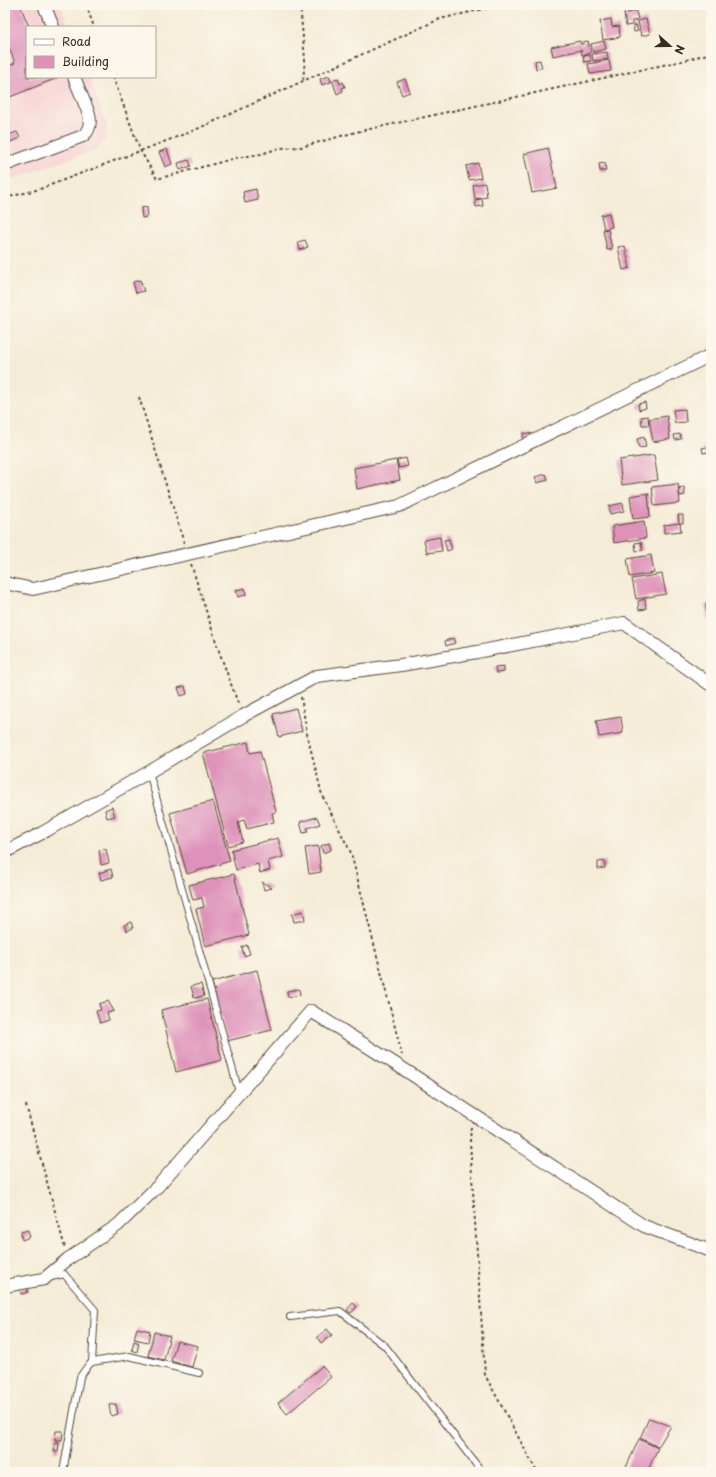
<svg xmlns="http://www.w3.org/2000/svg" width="716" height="1477" viewBox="0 0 716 1477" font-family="'Playpen Sans',sans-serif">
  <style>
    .built { fill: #f7cfd1 }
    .building { fill: #de92b9 }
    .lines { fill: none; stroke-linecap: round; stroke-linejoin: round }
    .lane-casing { stroke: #57473a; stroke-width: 8 }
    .street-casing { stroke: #57473a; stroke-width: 14 }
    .path { stroke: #57473a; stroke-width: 2; stroke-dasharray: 3 3; stroke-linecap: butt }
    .lane { stroke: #fff; stroke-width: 6 }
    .street { stroke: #fff; stroke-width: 12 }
  </style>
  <rect width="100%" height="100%" fill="#fbf7ec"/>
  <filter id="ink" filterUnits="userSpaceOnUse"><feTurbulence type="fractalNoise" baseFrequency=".025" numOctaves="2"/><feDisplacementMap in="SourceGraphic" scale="8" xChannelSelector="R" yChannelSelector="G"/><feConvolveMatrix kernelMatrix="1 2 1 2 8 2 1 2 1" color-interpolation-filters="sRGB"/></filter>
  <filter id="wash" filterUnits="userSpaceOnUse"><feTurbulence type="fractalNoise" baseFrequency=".012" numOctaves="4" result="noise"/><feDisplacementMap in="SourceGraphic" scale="16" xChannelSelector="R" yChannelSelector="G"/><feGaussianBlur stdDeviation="0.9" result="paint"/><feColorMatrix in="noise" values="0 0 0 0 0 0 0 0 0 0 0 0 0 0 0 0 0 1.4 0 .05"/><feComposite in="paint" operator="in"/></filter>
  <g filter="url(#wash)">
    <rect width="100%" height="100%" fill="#f5ecd7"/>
    <!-- built -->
    <path class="built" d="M5 5H60L69 27H27V77H89L107 125 106 138 97 149 5 182Z"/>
    <g id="blocks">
      <!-- building -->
      <path class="building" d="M5 5H20L29 27H27V77H57V78L5 99V67L15 63 5 37Z
        M636 11 638 20 632 21V25L626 26 624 14Z
        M611 19 612 27 619 26 620 37 603 40 600 21Z
        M646 19 650 34 641 36 638 21Z
        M636 25 638 31 634 32 633 26Z
        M580 41 581 44H583V42L588 41 591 53 582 55 581 50 553 56 551 47Z
        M604 41 606 49 593 52 591 44Z
        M607 52 608 59 593 61 592 54Z
        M590 55 591 61 584 62 583 56Z
        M540 60 542 68 536 69 535 61Z
        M609 60 611 71 590 74 588 64Z
        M329 76 331 82 322 85 320 79Z
        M338 78 340 84 343 82 345 87 342 88 343 91 337 94 332 80Z
        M405 79 410 92 402 95 397 82Z
        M17 132 20 138 5 144V136Z
        M548 148 557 188 532 193 524 154Z
        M167 149 172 164 165 167 159 152Z
        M189 160 191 166 180 170 178 163Z
        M478 163 481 178 469 180 466 166Z
        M605 163 606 171H600L599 164Z
        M485 183 487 197 475 199 473 185Z
        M256 189 258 200 245 203 243 192Z
        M482 199 483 206 476 207 475 200Z
        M147 207 148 217 142 218 141 208Z
        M609 213 612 227 604 229 601 215Z
        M608 229 612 249 607 250 603 230Z
        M305 240 308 247 300 250 298 242Z
        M625 246 630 268 623 270 618 247Z
        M140 280 144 291 136 293 133 282Z
        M645 402 646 408 639 410 638 404Z
        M685 409 686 422 675 423 673 410Z
        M648 416 649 425H642L641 417Z
        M667 416 670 439 653 442 649 419Z
        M523 433 533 434V441H523Z
        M680 434 681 439 675 440 674 435Z
        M644 437 646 447 639 448 637 439Z
        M708 447V452L703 453 702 448Z
        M654 455 658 480 622 485 619 460Z
        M406 458 408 466 399 468 397 460Z
        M396 460 400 480 357 489 354 468Z
        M546 474 548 480 537 483 535 477Z
        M678 484 680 503 654 506 652 487Z
        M684 487 685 495 680 496 679 488Z
        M648 493 650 517 633 519 630 496Z
        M623 503 624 511 610 514 609 506Z
        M678 515H683V523H679Z
        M644 521 646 538 614 543 612 526Z
        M680 523 681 531 664 533V525Z
        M440 537 442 551 427 553 424 540Z
        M449 539 452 549 447 551 444 540Z
        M641 542 643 550 636 551 635 543Z
        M651 555 654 573 630 577 627 559Z
        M662 574 666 594 636 599 632 579Z
        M245 588 246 595 238 597 236 590Z
        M645 599 646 609 639 610 638 601Z
        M706 604H711V620H707Z
        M453 638 455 643 446 646 445 641Z
        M504 666V672L496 673 495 667Z
        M185 686 187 694 181 696 178 688Z
        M296 708 302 731 279 737 273 714Z
        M621 717 623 733 599 737 596 721Z
        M248 742 250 753 260 751 276 812 272 813 274 822 247 829 244 820 238 822 243 842 228 846 203 753Z
        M213 801 230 861 187 874 170 813Z
        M112 807 115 816 107 818 105 810Z
        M317 817 320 824 307 828 308 832 303 833 300 822Z
        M278 838 283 857 268 861 270 870 260 873 258 864 236 870 231 850Z
        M329 843 331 850 323 853 321 846Z
        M318 846 321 872 309 874 305 848Z
        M106 849 109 863 101 865 99 850Z
        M605 861V868L598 869V862Z
        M111 869 113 877 101 880 99 873Z
        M234 874 249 935 205 946 196 909 204 907 202 898 193 900 189 885Z
        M262 882 272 888 264 890Z
        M303 911 305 920 294 922 292 914Z
        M131 922 133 928 127 931 124 925Z
        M247 945 250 954 244 956 242 947Z
        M257 970 272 1030 227 1041 212 982Z
        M201 984 204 996 194 998 191 986Z
        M299 989 300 995 288 997 287 991Z
        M207 999 222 1060 176 1072 161 1010Z
        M108 1001 114 1011 107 1013 109 1020 100 1023 96 1011 101 1010 99 1004Z
        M28 1230 30 1237 22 1240 21 1232Z
        M27 1287 28 1292 21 1294 20 1288Z
        M353 1303 357 1307 351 1313 347 1310Z
        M137 1328 150 1331 148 1342 134 1339Z
        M327 1329 332 1335 321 1343 317 1337Z
        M154 1332 170 1336 164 1360 148 1356Z
        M134 1341 139 1343 137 1352 132 1350Z
        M177 1341 198 1346 192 1367 171 1361Z
        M322 1366 331 1377 287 1414 278 1403Z
        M116 1404 118 1414 111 1416 109 1405Z
        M649 1418 671 1426 658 1447 640 1438Z
        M56 1431H63L62 1440H55Z
        M639 1439 658 1448 647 1472H624Z
        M55 1443H59L58 1452H54Z"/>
    </g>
  </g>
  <g filter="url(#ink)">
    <use href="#blocks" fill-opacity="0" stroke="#57473a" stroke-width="1"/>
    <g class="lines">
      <!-- lane casing -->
      <g class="lane-casing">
        <path id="lane" d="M149 772 239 1092
          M51 1277 64 1274 95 1310 92 1362 87 1367 80 1377 63 1472
          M290 1317 340 1311 385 1346 482 1472
          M92 1362 129 1356 199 1373"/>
      </g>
      <!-- street casing -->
      <g class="street-casing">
        <path id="street" d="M44 5 53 27
          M5 165 83 136C90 130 91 123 89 114L74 77
          M5 583 33 589 399 506 711 355
          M5 852 42 833 149 772 243 716 317 676 401 665 477 652 624 623 711 685
          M5 1286 44 1279 68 1259 118 1225 158 1186 311 1011 405 1070 644 1226 711 1251"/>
      </g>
      <!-- path -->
      <path class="path" d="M86 5 94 27
        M300 5 305 59 303 81
        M113 77 140 150 157 179 236 158 261 154 280 148 301 147 356 132 686 60 711 53
        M5 198 40 189 195 130 440 19 501 5
        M139 397 184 543
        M191 564 219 651 239 706
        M301 697 307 734 322 795 351 853 402 1055
        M26 1105 65 1248
        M471 1127 470 1141 472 1176 485 1375 537 1472"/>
      <!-- lane -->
      <use href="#lane" class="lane"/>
      <!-- street -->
      <use href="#street" class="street"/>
    </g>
  </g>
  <!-- margin -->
  <rect width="716" height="1477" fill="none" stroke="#fbf7ec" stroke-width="20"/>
  <!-- legend -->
  <rect x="26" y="26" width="130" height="52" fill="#fbf7ec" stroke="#aea59a"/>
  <rect x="34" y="39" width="20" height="6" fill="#ffffff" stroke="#aea59a"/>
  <text x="62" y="46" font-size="12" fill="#3b2a1e">Road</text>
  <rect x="34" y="56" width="20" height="12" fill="#de92b9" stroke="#aea59a"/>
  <text x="62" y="66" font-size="12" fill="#3b2a1e">Building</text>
  <!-- north arrow -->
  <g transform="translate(670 46) rotate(111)" stroke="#fbf7ec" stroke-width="3" paint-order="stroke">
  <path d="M0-3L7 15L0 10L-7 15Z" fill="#3b2a1e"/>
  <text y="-6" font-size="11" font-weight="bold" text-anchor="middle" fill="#3b2a1e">N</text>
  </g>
</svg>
